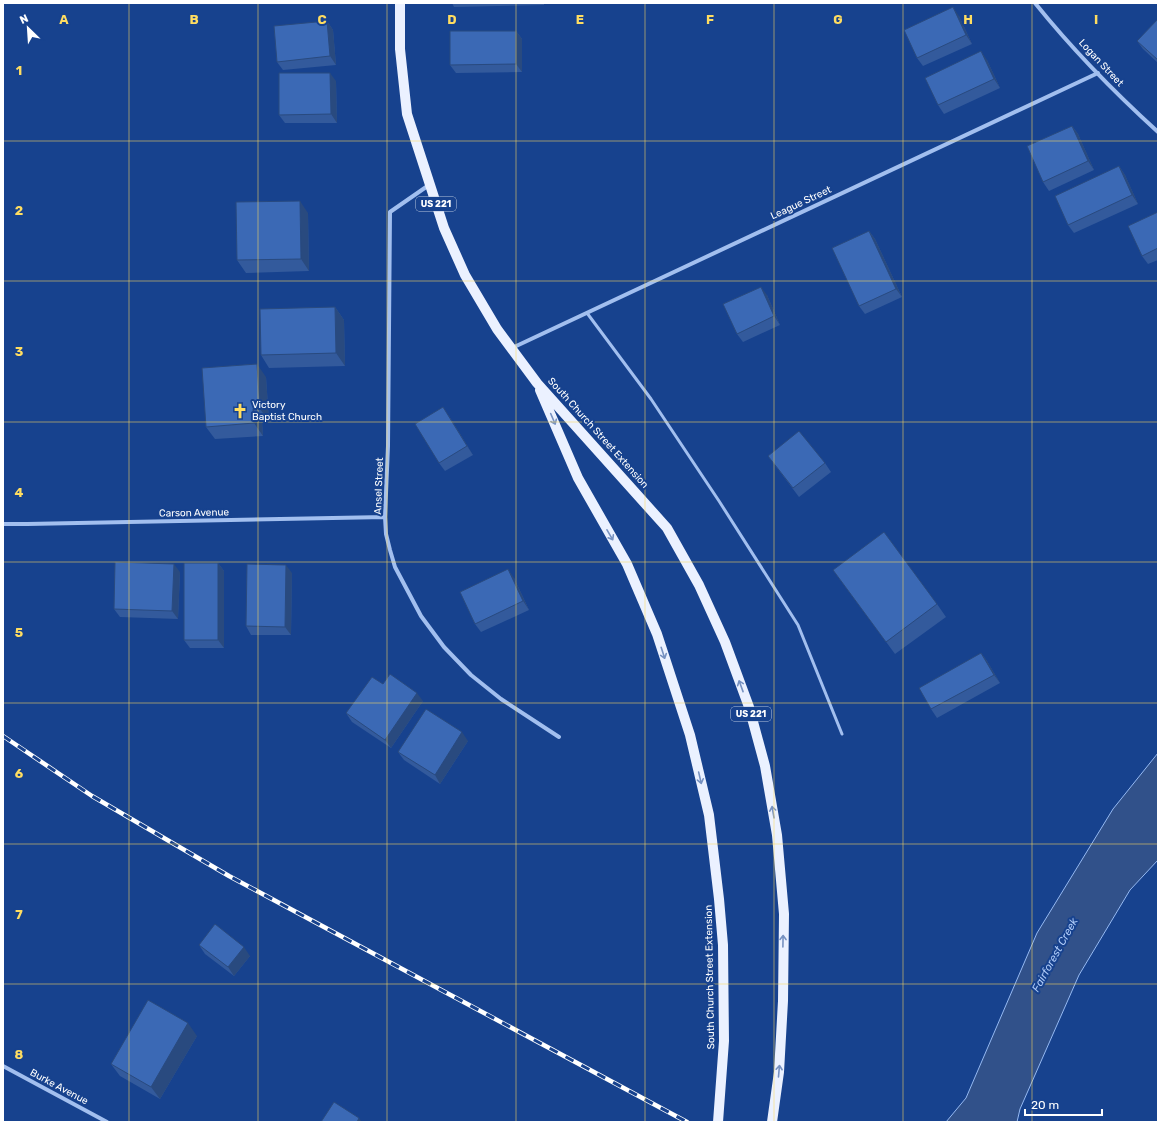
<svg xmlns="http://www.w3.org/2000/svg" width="1161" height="1125" viewBox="0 0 1161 1125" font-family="Rubik,sans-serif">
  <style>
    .water { fill: #31518a; stroke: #95b9f2 }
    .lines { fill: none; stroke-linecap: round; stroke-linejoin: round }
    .service { stroke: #a2bfef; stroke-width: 3 }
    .minor { stroke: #a2bfef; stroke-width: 4 }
    .primary { stroke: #ebf1ff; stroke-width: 10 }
    .rail-casing { stroke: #fff; stroke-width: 4.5 }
    .rail { stroke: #17428e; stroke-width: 3; stroke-dasharray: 9; stroke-linecap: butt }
    .wall { fill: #335a9c }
    .shaded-wall { fill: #294a7f }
    .building { fill: #3b69b5; stroke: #294a7f }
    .oneway { stroke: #7691c1 }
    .grid { fill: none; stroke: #ffdd61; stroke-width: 1; stroke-opacity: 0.55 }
    .labels { text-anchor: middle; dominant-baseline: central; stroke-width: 4; stroke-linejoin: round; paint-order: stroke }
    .shield { fill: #17428e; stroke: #b9c6dd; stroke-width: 1 }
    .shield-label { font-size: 9px; font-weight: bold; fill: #fff }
    .street-label { font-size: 10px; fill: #fff; stroke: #17428e }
    .poi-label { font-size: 10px; fill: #fff; stroke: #17428e; text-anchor: start }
    .water-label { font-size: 11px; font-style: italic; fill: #aecaf7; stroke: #17428e }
    .grid-label { font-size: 13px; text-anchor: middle; font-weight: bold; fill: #ffdd61; stroke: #17428e; stroke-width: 4; stroke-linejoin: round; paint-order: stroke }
  </style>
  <rect width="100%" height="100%" fill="#17428e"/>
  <!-- water -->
  <path class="water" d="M1158 753V860L1130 890 1079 975 1020 1109 1017 1122H946L966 1098 1037 933 1113 809Z"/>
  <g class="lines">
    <!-- service -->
    <path class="service" d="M587 313 651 399 719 501 798 625 842 734"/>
    <!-- minor -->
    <path class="minor" d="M1035 3C1072 49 1114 92 1158 132
      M429 185 390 212 388 446 385 517 386 534 390 550 395 567 421 616 444 647 471 675 501 699 559 737
      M512 348 1098 73
      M3 524H27L385 517
      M3 1066 107 1122"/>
    <!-- primary -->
    <path class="primary" d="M400 3V49L407 114 444 228 465 275 497 329 537 383 667 528 699 585 725 642 749 707 765 766 777 835 784 914 783 1001 779 1072 772 1122
      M540 390 578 478 627 564 657 634 690 735 709 815 719 899 723 945 724 1041 718 1122"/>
    <!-- rail casing -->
    <g class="rail-casing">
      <path id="rail" d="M3 736 92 796 229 876 687 1122"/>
    </g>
    <!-- rail -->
    <use href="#rail" class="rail"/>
  </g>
  <!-- wall -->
  <path class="wall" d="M452 3H544V5L454 7Z
    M959 16 972 44 923 66 917 58Z
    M1158 19V63L1143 49 1137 41Z
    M327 21 333 30 336 65 283 70 277 62Z
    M516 31 522 39V72L456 73 450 65Z
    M987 60 1000 88 944 114 938 105Z
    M336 81 337 123H285L279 115Z
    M1072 126 1078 134 1094 170 1049 191 1043 182Z
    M1119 166 1125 175 1138 204 1074 233 1068 225Z
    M1158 212V260L1148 264 1142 256Z
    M308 213 309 271 246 273 237 260Z
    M869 231 875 239 902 297 865 314 859 306Z
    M767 295 780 325 743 342 737 334Z
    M335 307 344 320 345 366 269 368 261 355Z
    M266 377 269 421 262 422 263 436 215 439 206 427Z
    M449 416 473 455 445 471 439 463Z
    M768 456 825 463 831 472 799 497Z
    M218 563 224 571V648H190L184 640Z
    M833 570 937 604 946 617 895 654Z
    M180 572 178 619 120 617 114 609Z
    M292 573 291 635H251L246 626Z
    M514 578 529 610 481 632 475 624Z
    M981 653 987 661 1000 683 937 718 931 709Z
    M423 701 391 748 352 722 346 713Z
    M468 741 440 784 404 760 398 752Z
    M199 945 250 956 234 976 205 954Z
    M197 1036 160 1099 120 1076 111 1064Z"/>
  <!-- shaded-wall -->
  <path class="shaded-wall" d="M953 7 959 16 972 44 966 35Z
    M327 21 333 30 336 65 330 56Z
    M516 31 522 39V72L516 64Z
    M981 51 987 60 1000 88 994 79Z
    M330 73 336 81 337 123 331 114Z
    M1072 126 1078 134 1094 170 1088 161Z
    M1119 166 1125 175 1138 204 1132 195Z
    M300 201 308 213 309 271 301 259Z
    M869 231 875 239 902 297 896 289Z
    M761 287 767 295 780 325 774 316Z
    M335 307 344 320 345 366 336 353Z
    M257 364 266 377 269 421 260 409Z
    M443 407 449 416 473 455 467 446Z
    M253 409 262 422 263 436 254 423Z
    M218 563 224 571V648L218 640Z
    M174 564 180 572 178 619 172 611Z
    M286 565 292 573 291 635 285 627Z
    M508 569 514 578 529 610 523 601Z
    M981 653 987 661 1000 683 994 675Z
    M417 693 423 701 391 748 385 740Z
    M462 732 468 741 440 784 435 775Z
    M244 947 250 956 234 976 228 967Z
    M188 1023 197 1036 160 1099 151 1087Z
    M359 1118 362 1122H357Z"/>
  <!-- building -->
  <path class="building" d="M953 7 966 35 917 58 904 30Z
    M1158 19V60L1137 41Z
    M327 21 330 56 277 62 274 26Z
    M450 31H516V64L450 65Z
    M981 51 994 79 938 105 925 78Z
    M279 73H330L331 114 279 115Z
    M1072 126 1088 161 1043 182 1027 146Z
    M1119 166 1132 195 1068 225 1055 196Z
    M300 201 301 259 237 260 236 202Z
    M1158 212V248L1142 256 1128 226Z
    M869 231 896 289 859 306 832 248Z
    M761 287 774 316 737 334 723 304Z
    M335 307 336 353 261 355 260 309Z
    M257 364 260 409H253L254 423 206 427 202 368Z
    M443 407 467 446 439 463 415 424Z
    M799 431 825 463 793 488 768 456Z
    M884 532 937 604 886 642 833 570Z
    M115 562 174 564 172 611 114 609Z
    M184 563H218V640H184Z
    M247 564 286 565 285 627 246 626Z
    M508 569 523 601 475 624 460 592Z
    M981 653 994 675 931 709 919 688Z
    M390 674 417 693 385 740 346 713 372 677 383 684Z
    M426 709 462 732 435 775 398 752Z
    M215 924 244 947 228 967 199 945Z
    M148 1000 188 1023 151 1087 111 1064Z
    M334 1102 359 1118 357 1122H321Z"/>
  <!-- one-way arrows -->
  <defs><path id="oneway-shaft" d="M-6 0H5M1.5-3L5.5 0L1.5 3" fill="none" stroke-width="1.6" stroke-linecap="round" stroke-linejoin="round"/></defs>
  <g class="oneway">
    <use href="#oneway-shaft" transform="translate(553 419) rotate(67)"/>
    <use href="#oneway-shaft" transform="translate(610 535) rotate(60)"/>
    <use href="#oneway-shaft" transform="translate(663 653) rotate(72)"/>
    <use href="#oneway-shaft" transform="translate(741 686) rotate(-110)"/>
    <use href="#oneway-shaft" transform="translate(700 778) rotate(77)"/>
    <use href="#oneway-shaft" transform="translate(773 812) rotate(-100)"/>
    <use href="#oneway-shaft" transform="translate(783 941) rotate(-89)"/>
    <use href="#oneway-shaft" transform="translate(779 1071) rotate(-85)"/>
  </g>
  <!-- grid -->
  <path class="grid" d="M129 3V1122M258 3V1122M387 3V1122M516 3V1122M645 3V1122M774 3V1122M903 3V1122M1032 3V1122M3 141H1158M3 281H1158M3 422H1158M3 562H1158M3 703H1158M3 844H1158M3 984H1158"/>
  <!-- icons -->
  <defs>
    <g id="church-bare" transform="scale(1.2)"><path d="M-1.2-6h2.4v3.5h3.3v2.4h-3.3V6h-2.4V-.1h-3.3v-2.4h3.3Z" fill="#ffdd61" stroke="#17428e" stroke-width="2.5" paint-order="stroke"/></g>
  </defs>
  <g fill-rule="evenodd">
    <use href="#church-bare" x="240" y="411"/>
  </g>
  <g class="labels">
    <!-- shield labels -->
    <g class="shield">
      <rect x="416" y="197" width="40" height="14" rx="3"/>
      <rect x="731" y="707" width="40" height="14" rx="3"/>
    </g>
    <g class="shield-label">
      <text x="436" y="204">US 221</text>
      <text x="751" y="714">US 221</text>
    </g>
    <!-- street labels -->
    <g class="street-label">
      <text transform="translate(1101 63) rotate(47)">Logan Street</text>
      <text transform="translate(801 203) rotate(-25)">League Street</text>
      <text transform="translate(598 433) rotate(48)">South Church Street Extension</text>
      <text transform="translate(379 486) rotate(-88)">Ansel Street</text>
      <text transform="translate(194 513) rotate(-1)">Carson Avenue</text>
      <text transform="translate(710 977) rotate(-91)">South Church Street Extension</text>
      <text transform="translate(59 1087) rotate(28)">Burke Avenue</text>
    </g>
    <!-- poi labels -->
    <g class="poi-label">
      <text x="252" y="405">Victory<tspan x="252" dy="12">Baptist Church</tspan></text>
    </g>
    <!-- water labels -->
    <g class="water-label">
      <text transform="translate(1055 955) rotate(-61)">Fairforest Creek</text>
    </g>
  </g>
  <g class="grid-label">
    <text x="64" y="24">A</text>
    <text x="194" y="24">B</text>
    <text x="322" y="24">C</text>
    <text x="452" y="24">D</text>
    <text x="580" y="24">E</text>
    <text x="710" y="24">F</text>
    <text x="838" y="24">G</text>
    <text x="968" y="24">H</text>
    <text x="1096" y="24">I</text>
    <text x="19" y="75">1</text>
    <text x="19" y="215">2</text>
    <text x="19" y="356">3</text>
    <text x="19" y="497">4</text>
    <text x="19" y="637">5</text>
    <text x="19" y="778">6</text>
    <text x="19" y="919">7</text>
    <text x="19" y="1059">8</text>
  </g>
  <!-- border -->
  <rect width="1161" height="1125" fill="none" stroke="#ffffff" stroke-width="8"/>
  <!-- north arrow -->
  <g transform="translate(28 28) rotate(335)" stroke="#17428e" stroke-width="3" paint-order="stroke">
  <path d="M0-3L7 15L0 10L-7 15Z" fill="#ffffff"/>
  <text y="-6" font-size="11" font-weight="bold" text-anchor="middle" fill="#ffffff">N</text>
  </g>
  <!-- scale -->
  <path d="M1025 1109v6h77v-6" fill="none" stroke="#ffffff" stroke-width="2"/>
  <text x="1031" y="1109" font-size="12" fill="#ffffff" stroke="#17428e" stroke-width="3" paint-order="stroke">20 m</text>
</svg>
